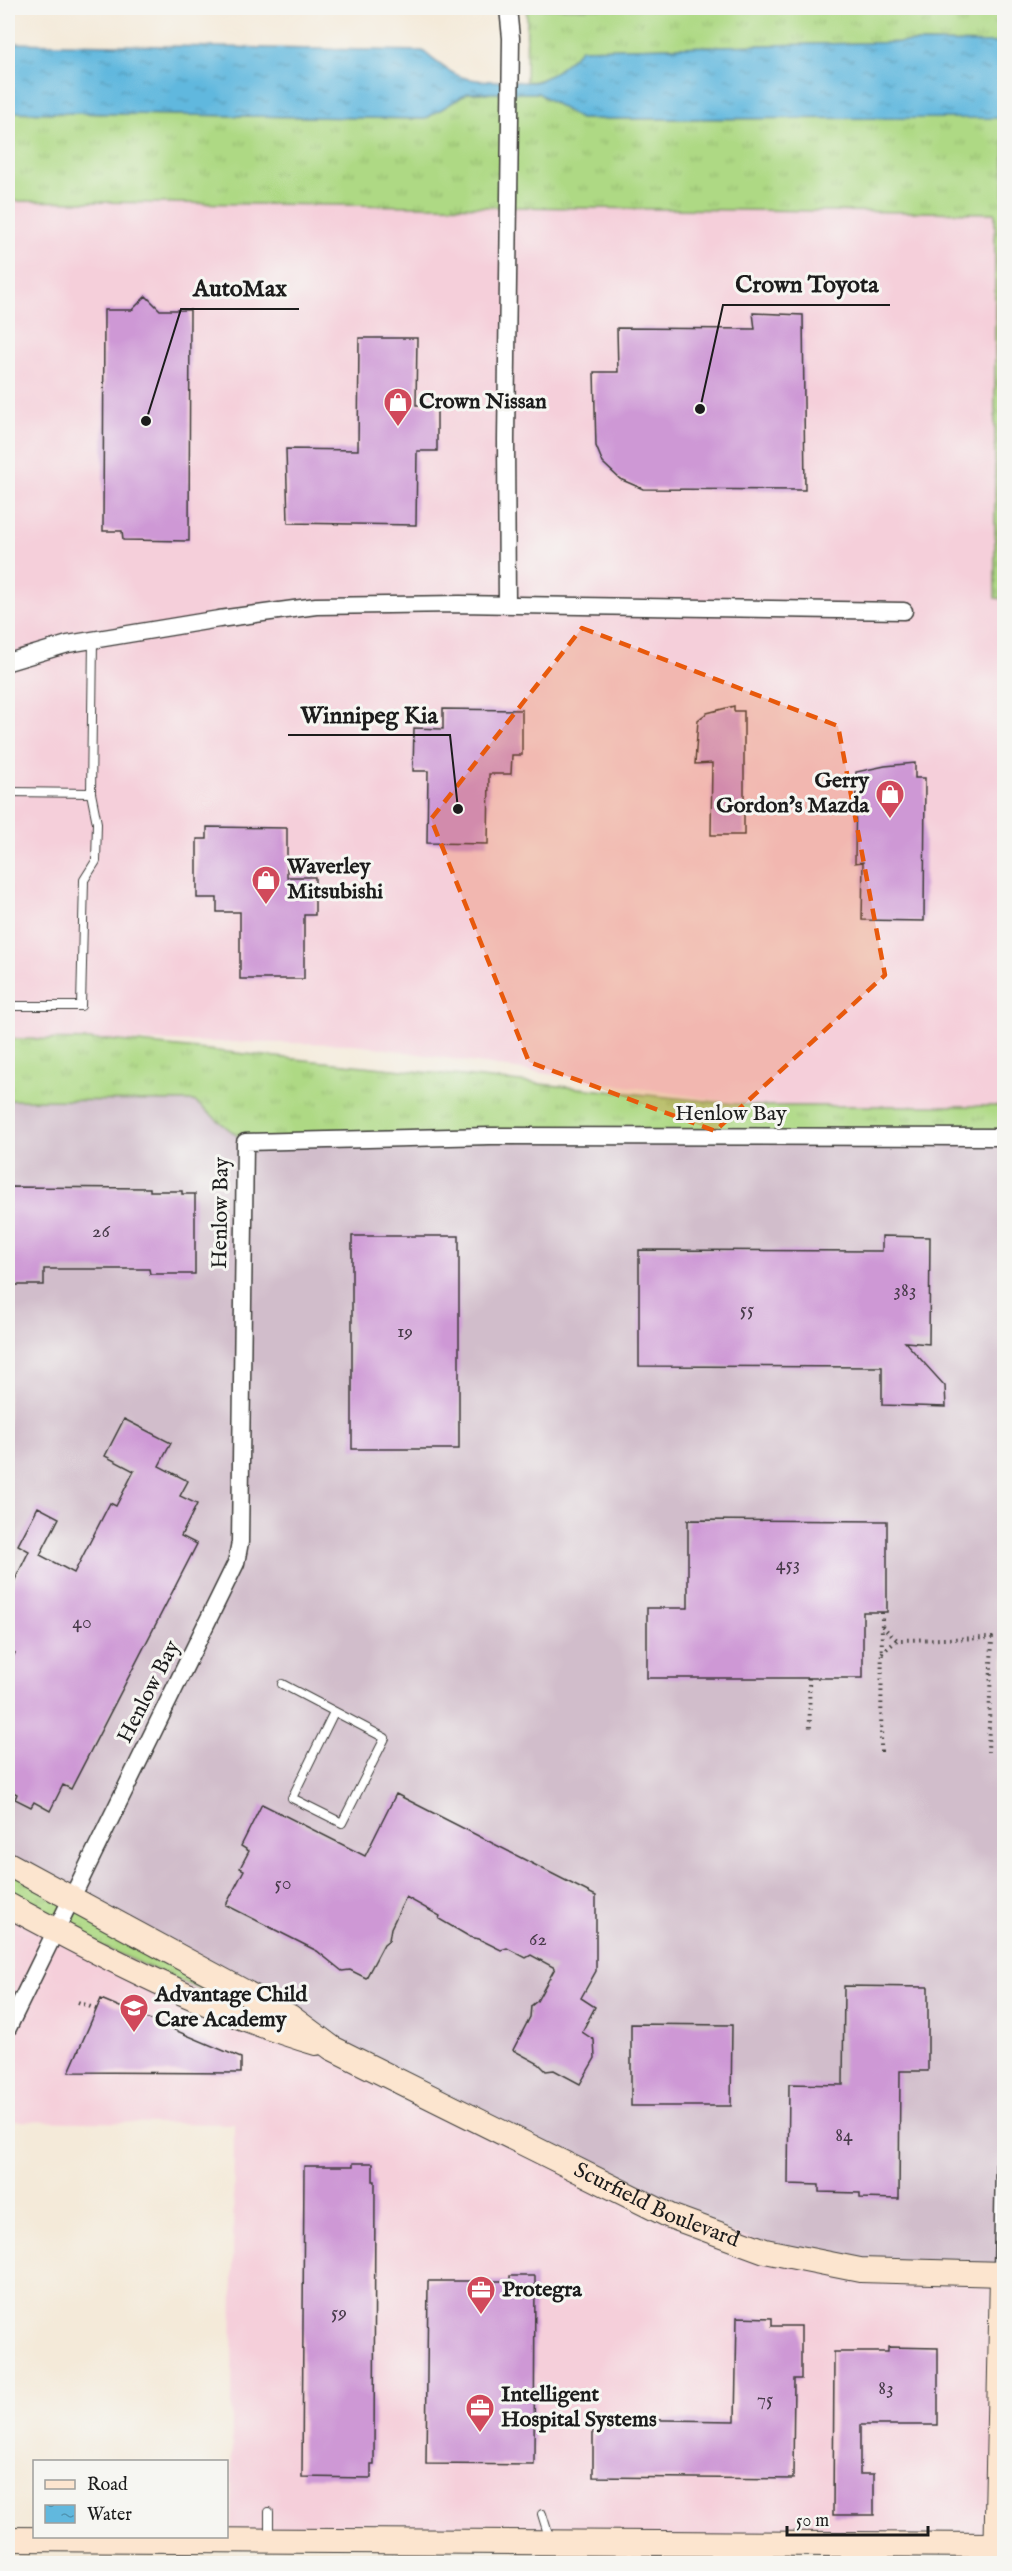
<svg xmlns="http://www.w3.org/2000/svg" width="1012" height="2571" viewBox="0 0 1012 2571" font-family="'IM FELL English',serif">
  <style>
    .built { fill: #f5cfda }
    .industrial { fill: #d1bdcb }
    .grass { fill: url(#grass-tufts); stroke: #657a50; stroke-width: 1.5 }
    .water { fill: url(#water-ripples); stroke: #3e6a7d; stroke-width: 1.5 }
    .building { fill: #ce98d5 }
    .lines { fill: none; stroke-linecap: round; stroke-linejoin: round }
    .lane-casing { stroke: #3c3b38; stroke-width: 10 }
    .street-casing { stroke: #3c3b38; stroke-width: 19 }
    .secondary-casing { stroke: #3c3b38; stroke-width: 26 }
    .path { stroke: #3c3b38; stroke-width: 4; stroke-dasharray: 1.5 4.5; stroke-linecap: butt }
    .lane { stroke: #fff; stroke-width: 8 }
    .street { stroke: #fff; stroke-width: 16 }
    .secondary { stroke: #fce5cf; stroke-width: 24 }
    .marked { fill: #e8590c; fill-opacity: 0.2; stroke: #e8590c; stroke-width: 4.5; stroke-dasharray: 12 8; stroke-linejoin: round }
    .labels { text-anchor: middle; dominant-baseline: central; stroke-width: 6; stroke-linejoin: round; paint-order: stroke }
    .number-label { font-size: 20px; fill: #483b4a }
    .poi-label { font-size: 22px; font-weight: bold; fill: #1c1c1c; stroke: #f6f6f2; text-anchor: start }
    .street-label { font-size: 22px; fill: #1c1c1c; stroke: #f6f6f2 }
    .leader { fill: none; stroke: #1c1c1c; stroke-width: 2 }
    .callout-dot { fill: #1c1c1c; stroke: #f6f6f2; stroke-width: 2 }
    .callout-label { font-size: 24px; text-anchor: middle; font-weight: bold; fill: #1c1c1c; stroke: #f6f6f2; stroke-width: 6; stroke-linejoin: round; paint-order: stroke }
  </style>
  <defs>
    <pattern id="grass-tufts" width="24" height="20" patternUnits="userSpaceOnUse" patternTransform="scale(1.5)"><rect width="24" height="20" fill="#aed984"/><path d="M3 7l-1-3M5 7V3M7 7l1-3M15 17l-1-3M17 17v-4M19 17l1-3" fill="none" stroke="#95ba71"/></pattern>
    <pattern id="water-ripples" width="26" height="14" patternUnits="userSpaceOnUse" patternTransform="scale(1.5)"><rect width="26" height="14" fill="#61b8de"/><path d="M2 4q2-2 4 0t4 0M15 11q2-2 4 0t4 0" fill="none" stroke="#4f95b3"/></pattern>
  </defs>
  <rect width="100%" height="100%" fill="#f6f6f2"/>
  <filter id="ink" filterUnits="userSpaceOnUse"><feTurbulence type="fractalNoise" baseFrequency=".0167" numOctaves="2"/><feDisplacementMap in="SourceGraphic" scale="12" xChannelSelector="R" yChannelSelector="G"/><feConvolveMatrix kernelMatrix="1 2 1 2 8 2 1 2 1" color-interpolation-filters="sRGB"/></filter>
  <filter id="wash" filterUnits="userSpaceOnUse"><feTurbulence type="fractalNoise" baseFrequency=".008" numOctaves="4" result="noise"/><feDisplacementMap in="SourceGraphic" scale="24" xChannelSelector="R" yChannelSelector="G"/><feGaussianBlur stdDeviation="1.35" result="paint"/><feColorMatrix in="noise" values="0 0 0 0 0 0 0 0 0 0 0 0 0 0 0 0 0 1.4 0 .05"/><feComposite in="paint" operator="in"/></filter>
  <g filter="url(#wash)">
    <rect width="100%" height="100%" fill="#f4ead9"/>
    <!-- built -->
    <path class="built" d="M8 201 1004 213V1106H755L354 1044 8 1039Z
      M8 1905 1004 2274 997 2545 231 2540 234 2124 8 2121Z"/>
    <!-- industrial -->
    <path class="industrial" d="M8 1100 194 1101 245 1142 1004 1137V2274L860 2270 670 2216 8 1864Z"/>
    <!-- grass -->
    <path class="grass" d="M527 8H1004V43L918 42 582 49C566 64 549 82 526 82Z
      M468 93H538L581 119 1004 118V599L995 598V213L8 201V112L425 119Z
      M8 1039 109 1040 755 1106H1004V1137L245 1142 194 1101 8 1100Z
      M8 1864 332 2048 8 1905Z"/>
    <!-- water -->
    <path class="water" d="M918 42 1004 43V118L580 119 538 93H468L425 119 8 112V43L423 51C459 82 466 81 513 81 521 82 533 84 540 80 557 73 569 61 581 49Z"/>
    <g id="blocks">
      <!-- building -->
      <path class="building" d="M146 296 160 310H190L189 541 123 540 122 531H103L104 310H132Z
        M753 313 803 315 805 490 643 489 620 479 603 463 596 446 594 372H618L617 328 755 329Z
        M359 338H417L416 405H437V451H417L416 525 288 523 286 449 358 450Z
        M734 706V711H744V835H711L712 763 695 764 698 720 707 713Z
        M443 709 522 710V755H512L511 774H489L488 844 427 843 428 771H413L414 728 443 729Z
        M915 763V778H925L924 921 862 920 863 862 855 863 856 772 885 766Z
        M207 827 287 828V877H315V915H304V979H240V912H217V898H197V839H207Z
        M8 1187 150 1188V1191H182V1194H195V1274H150L149 1269H44V1285H8Z
        M352 1236H459V1449H352Z
        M882 1236 930 1237 929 1344 905 1342 945 1386 946 1407 882 1405V1367L639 1366V1250L882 1251Z
        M124 1419 171 1443 159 1466 188 1481 180 1496 197 1504 181 1536 197 1544 71 1789 63 1785 50 1811 34 1802 31 1807 15 1799 17 1794 8 1789V1667L15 1653 8 1650V1594L29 1551 18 1545 38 1507 59 1518 40 1555 74 1573 110 1503 116 1506 134 1471 105 1456Z
        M688 1520 887 1521V1612H863V1678H647V1608H688Z
        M396 1794 596 1896V1971L581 1998 595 2007 582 2032 594 2040 595 2058 580 2084 554 2070 546 2071 539 2064 513 2050 530 2017 531 2006 537 2001 555 1968 531 1955 526 1958 507 1948 501 1950 479 1939 470 1937 439 1919 440 1916 406 1897 391 1928 389 1940 384 1944 366 1978 350 1970 342 1971 317 1951 226 1905 244 1870 240 1868 249 1851 241 1846 262 1804 365 1856Z
        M844 1986 928 1987V2071H900L899 2199 860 2198V2193L819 2192V2185L788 2184 789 2084 843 2085Z
        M101 1999 241 2058V2073L69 2072Z
        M631 2024 732 2025 731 2106H631Z
        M353 2163H373V2181H375L374 2465H371V2478L302 2477 304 2166H353Z
        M510 2276H535L534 2465 426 2464 428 2281H510Z
        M737 2317 772 2318V2326H801V2379H794L793 2479 593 2477V2419L735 2421Z
        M888 2347 938 2348V2425H860V2474H874V2515H833L834 2352H888Z"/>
    </g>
  </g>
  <g filter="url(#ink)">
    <use href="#blocks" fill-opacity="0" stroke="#3c3b38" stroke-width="1.5"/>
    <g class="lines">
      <!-- lane casing -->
      <g class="lane-casing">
        <path id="lane" d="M8 792 91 793
          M8 1006H81L84 880 96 861 97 823 91 793 93 640
          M282 1684 385 1738 342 1823 292 1798 334 1712
          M542 2514 550 2540
          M269 2539V2512"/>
      </g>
      <!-- street casing -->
      <g class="street-casing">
        <path id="street" d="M507 605 506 440 511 38 508 8
          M8 662 68 644 219 619 316 606 460 604 904 611
          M8 2028 236 1563 240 1542 245 1142 490 1136 1004 1137
          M1002 2274 1004 2164"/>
      </g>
      <!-- secondary casing -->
      <g class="secondary-casing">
        <g id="secondary">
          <path id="s1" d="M8 1864 289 2016 332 2048 670 2216 765 2251 860 2270 1004 2274"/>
          <path d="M8 1905C106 1958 208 2011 316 2043"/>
          <path d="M8 2539 997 2545"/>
          <path d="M996 2564 1002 2274"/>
        </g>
      </g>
      <!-- path -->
      <path class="path" d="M882 1626 897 1640
        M882 1653 897 1640 992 1638 988 1752
        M809 1678 810 1730
        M881 1752 882 1612
        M78 2002 96 2009"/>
      <!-- lane -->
      <use href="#lane" class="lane"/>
      <!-- street -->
      <use href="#street" class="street"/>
      <!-- secondary -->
      <use href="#secondary" class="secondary"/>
    </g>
  </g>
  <!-- marked area -->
  <path class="marked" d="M582 628 838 726 885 975 715 1131 529 1062 431 819Z"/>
  <!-- icons -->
  <defs>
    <g id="shop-pin" transform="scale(1.5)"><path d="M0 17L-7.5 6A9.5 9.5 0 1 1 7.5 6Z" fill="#d1495b" stroke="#f6f6f2"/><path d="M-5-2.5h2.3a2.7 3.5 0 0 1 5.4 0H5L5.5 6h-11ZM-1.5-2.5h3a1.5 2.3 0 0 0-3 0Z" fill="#fff"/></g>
    <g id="school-pin" transform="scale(1.5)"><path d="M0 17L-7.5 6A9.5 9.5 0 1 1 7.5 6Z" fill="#d1495b" stroke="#f6f6f2"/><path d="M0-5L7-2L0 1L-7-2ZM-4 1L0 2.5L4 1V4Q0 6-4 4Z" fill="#fff"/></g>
    <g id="office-pin" transform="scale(1.5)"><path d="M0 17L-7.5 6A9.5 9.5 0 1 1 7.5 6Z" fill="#d1495b" stroke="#f6f6f2"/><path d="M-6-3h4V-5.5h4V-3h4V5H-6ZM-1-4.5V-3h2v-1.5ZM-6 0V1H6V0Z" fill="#fff"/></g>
  </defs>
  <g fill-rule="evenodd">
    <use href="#shop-pin" x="398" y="402"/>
    <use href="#shop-pin" x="890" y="794"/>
    <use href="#shop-pin" x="266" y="880"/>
    <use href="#school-pin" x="134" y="2008"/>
    <use href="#office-pin" x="481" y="2290"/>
    <use href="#office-pin" x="480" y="2408"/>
  </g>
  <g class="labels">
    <!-- number labels -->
    <g class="number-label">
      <text x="101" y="1231">26</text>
      <text x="905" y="1290">383</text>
      <text x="747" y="1309">55</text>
      <text x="405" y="1331">19</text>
      <text x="788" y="1564">453</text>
      <text x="82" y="1622">40</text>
      <text x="283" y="1883">50</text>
      <text x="538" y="1939">62</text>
      <text x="844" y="2135">84</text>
      <text x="339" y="2312">59</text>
      <text x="886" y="2388">83</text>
      <text x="765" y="2399">75</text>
    </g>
    <!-- poi labels -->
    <g class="poi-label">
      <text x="419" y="402">Crown Nissan</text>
      <text x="869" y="781" text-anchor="end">Gerry<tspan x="869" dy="25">Gordon's Mazda</tspan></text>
      <text x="287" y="867">Waverley<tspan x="287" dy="25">Mitsubishi</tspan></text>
      <text x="155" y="1995">Advantage Child<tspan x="155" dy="25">Care Academy</tspan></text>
      <text x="502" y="2290">Protegra</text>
      <text x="501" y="2395">Intelligent<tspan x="501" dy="25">Hospital Systems</tspan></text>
    </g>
    <!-- street labels -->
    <g class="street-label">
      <text x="731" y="1114">Henlow Bay</text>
      <text transform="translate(221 1213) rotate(-89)">Henlow Bay</text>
      <text transform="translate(149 1692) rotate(-63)">Henlow Bay</text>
      <text stroke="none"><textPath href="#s1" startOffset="734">Scurfield Boulevard</textPath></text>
    </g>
  </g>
  <!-- callouts -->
  <path class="leader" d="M700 409L723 305H890M146 421L181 309H299M458 809L450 735H288"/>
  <g class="callout-dot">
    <circle cx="700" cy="409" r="6"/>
    <circle cx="146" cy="421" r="6"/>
    <circle cx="458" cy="809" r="6"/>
  </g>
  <g class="callout-label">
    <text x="807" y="292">Crown Toyota</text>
    <text x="240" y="296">AutoMax</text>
    <text x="369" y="723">Winnipeg Kia</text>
  </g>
  <!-- margin -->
  <rect width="1012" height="2571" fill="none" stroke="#f6f6f2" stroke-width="30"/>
  <!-- legend -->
  <rect x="33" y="2460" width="195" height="78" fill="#f6f6f2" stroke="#9f9f9c" stroke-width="1.5"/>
  <rect x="45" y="2480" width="30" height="9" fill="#fce5cf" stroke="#9f9f9c" stroke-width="1.5"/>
  <text x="87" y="2490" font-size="18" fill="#1c1c1c">Road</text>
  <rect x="45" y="2505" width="30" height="18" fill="url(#water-ripples)" stroke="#9f9f9c" stroke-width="1.5"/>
  <text x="87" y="2520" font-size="18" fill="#1c1c1c">Water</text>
  <!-- scale -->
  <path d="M787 2526v9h141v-9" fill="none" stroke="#1c1c1c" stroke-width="3"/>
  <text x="796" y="2526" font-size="18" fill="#1c1c1c" stroke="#f6f6f2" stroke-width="4.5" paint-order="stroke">50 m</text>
</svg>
